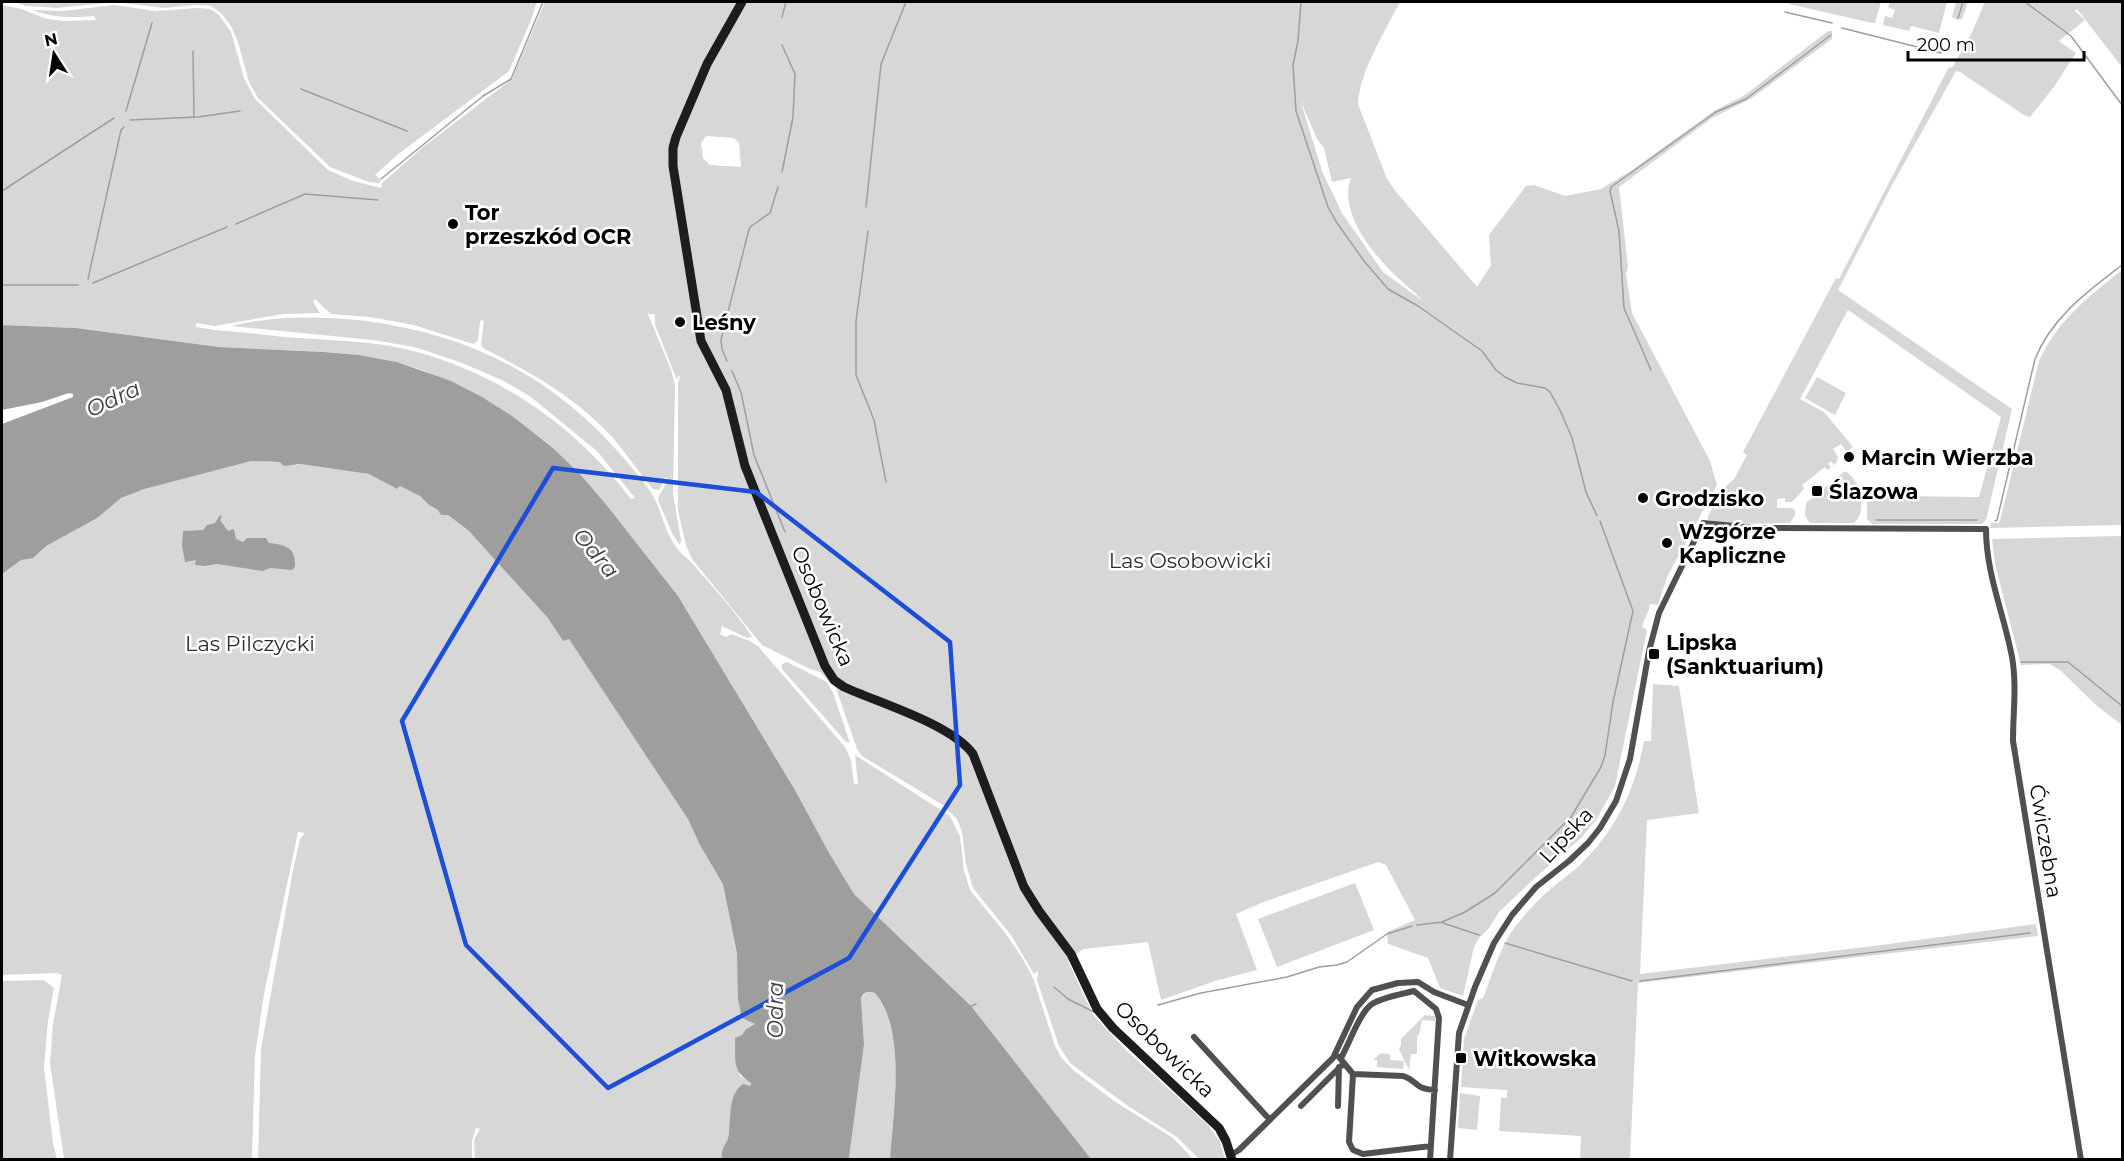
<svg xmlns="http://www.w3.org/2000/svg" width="2124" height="1161" viewBox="0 0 2124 1161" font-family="Montserrat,sans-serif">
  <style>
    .green { fill: #d7d7d7; fill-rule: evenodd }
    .water { fill: #9e9e9e }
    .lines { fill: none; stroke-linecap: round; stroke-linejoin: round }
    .stream { stroke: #9e9e9e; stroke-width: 1.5 }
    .street { stroke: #505050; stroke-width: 6 }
    .secondary { stroke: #1d1d1d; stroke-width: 9 }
    .marked { fill: none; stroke: #1d4ed8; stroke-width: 4.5; stroke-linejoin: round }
    .poi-dot { fill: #000; stroke: #fff; stroke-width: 2 }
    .labels { text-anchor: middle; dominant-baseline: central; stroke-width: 5; stroke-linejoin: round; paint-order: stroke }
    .poi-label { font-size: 21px; font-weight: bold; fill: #000; stroke: #fff; text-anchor: start }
    .park-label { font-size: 21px; fill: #2e2e2e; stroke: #fff }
    .street-label { font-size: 21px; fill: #000; stroke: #fff }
    .water-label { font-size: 22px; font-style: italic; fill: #3f3f3f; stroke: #fff }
  </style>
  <rect width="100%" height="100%" fill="#fff"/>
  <!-- green -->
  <path class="green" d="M16 2H537L531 20 509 71 397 155 375 175 380 179V183L369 182 330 167 258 98 249 82 238 42 231 26 221 13 211 6 197 5 164 8 116 2 57 8 25 6Z
    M545 2H1400C1386 29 1359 73 1358 104L1387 179 1397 193 1477 287 1491 265 1489 235 1526 186 1534 185 1565 196 1601 189 1632 170 1714 111 1745 95 1828 31H1832V39L1752 98 1712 118 1619 187 1628 267 1626 274 1632 313 1710 461 1717 485 1667 577 1658 605 1650 604C1649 613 1644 618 1642 627L1647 630 1615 786 1597 819 1581 838 1537 876 1499 912 1489 928 1479 938 1474 947 1463 996 1440 988 1428 958 1388 944 1387 932 1415 920 1386 865 1378 862 1261 903 1236 914 1257 970 1215 981 1161 1000 1148 942 1083 949 1068 961 1093 1015 1126 1050 1207 1124 1220 1141 1225 1159H1199L1177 1137 1128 1106 1070 1063 1059 1046 1037 980 1038 971 1034 974 1011 935 973 888 966 864 962 832 957 819 943 805 862 756 857 749 836 688 820 672 810 669 762 645 692 559 686 545 678 511V383L680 377 678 375 677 380 655 325V314H648L671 370 675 385 673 494 681 540 680 545 673 535 658 500C659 491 667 488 667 478H664L663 483 659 490 653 489C639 473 627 454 613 438 577 398 530 372 483 348L481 345 484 320 480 321 478 341 473 344 414 325 370 317 331 314 315 299 313 302 320 313 283 314 215 326 196 323V327L214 330C243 332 272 336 300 338 338 341 377 341 413 351 501 374 576 427 631 499L635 498 597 451 531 397 502 380 462 363 415 347 373 340 231 326C276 315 321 316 366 321 473 335 557 379 627 462 637 474 652 490 658 506 663 519 667 535 676 547 680 553 687 558 692 563 711 585 737 613 752 637L747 638 722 626 720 634 726 637 731 634 750 641 758 646 845 747 851 760 854 784H858L855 755 950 816 960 836 964 871 970 890 1006 934 1024 961 1033 978 1055 1046 1061 1057 1073 1070 1114 1101 1173 1138 1193 1159H1091L971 1006 854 894 828 851 795 790 678 596 605 503 580 474 554 449 515 418 422 370 397 362 359 355 324 352 219 347 76 328 2 325V5L21 9 47 19 63 21 96 20 94 16C72 18 53 18 32 10L63 11 114 5 156 11 197 8 210 9 219 15 231 32 244 78 255 99 328 170 353 181 381 188 382 183 422 148 512 79ZM1301 102 1317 139 1324 148 1332 182 1351 178C1339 209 1368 248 1389 269 1400 281 1413 290 1423 301L1383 272 1342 213 1322 171ZM706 136 734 138 739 143 741 167 710 165 703 158 701 143Z
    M1790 2H1881L1875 23H1872L1789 4Z
    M1890 2H1947L1939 33 1911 26 1909 31 1883 25 1885 16 1892 18 1895 10 1888 7Z
    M1956 2H1968L1962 19 1958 20 1952 17Z
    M1985 2H2122V67L2077 9 2075 11 2085 20 2059 41 2076 53 2053 88 2030 117 2024 115 1960 72 1956 71 1891 187 1838 290 2012 409 1986 520 1982 524H1872L1867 519V500L1872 495 1893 493V496L1979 497 2001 417 1848 310 1800 399 1824 412 1853 447 1847 452 1841 444 1833 449 1838 457 1837 462 1834 465 1831 461 1828 464 1831 467 1828 470 1825 467 1802 485 1804 489 1792 502H1785V498L1777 499V508H1791L1795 510V515L1790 523 1731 524 1708 520V516L1723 489 1734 479 1747 455 1743 452 1836 278 1839 279 1949 67 1952 68 1972 32Z
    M2122 270V525L1990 528 1991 523H1999L2001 517 2039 361C2057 321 2088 297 2122 270Z
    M1817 377 1846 393 1835 415 1805 398Z
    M252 461 280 462 297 465 300 464 369 474 397 489 400 486 420 496 429 505 448 515 469 531 575 643 674 790 724 882 737 939 743 1018 755 1024 746 1029 742 1035 737 1038 740 1076 751 1083 730 1136 724 1159H475L474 1140 480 1129 476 1128 472 1141V1159H258L261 1049 293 870 300 839 305 833 298 832 264 994 255 1055 252 1159H64L50 1063 53 1024 62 975 57 973 2 975V550L156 483 224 465Z
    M1845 471C1861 480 1868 511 1854 523H1810L1805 516 1806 503Z
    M2122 536V725L2097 706 2060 670 2050 664 2021 665 1995 564 1992 539Z
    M787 662 827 682 833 693 850 743 846 742 782 669V664Z
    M1653 684 1679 686 1699 813 1647 820 1640 974 1874 946 2036 924 2038 936 1638 983 1630 1159H1580L1581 1136 1499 1131 1501 1098H1507V1090L1461 1087 1464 1039 1478 1000 1483 998C1492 975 1500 947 1515 927 1526 913 1539 898 1553 887 1561 880 1570 874 1578 867 1616 830 1635 791 1644 741H1651Z
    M1355 883 1374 930 1277 967 1258 919Z
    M44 980 54 988 48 1021 44 1067 53 1143 57 1159H2V981Z
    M870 992 875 993C907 1034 893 1109 890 1159L849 1160 864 1044 861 998 866 993Z
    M1425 1015 1435 1016V1021L1422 1020 1419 1035 1417 1036V1054H1411L1409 1070 1399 1049 1401 1045V1039Z
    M1381 1053 1390 1054V1060L1404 1061 1403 1069 1377 1067V1060H1373Z
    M1460 1093 1480 1096 1477 1130 1458 1128Z"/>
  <!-- water -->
  <path class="water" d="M2 325 76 328 219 347 324 352 359 355 397 362 451 381 482 397 515 418 554 449 580 474 605 503 678 596 795 790 828 851 854 894 971 1006 1091 1159H890C893 1112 907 1031 875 993 868 991 864 992 861 998L864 1044 849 1159H722C721 1144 728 1145 729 1133 731 1118 728 1094 743 1084L750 1086 751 1083C731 1070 736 1060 735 1038L742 1035 746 1029 755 1024 742 1018 738 999 737 953 723 884 700 845 688 819 569 639 563 641 548 618 469 531 448 515H441L438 510 429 505 420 496 400 486 397 489 369 474 300 464 284 466 280 462 251 461 144 489 121 498 97 518 46 546 33 558 21 560 2 574V424L73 397V394L69 393 42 402 2 410Z
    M220 515 222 516 220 520 228 531 234 529 236 539 243 542 247 538H266L269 543C287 545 296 548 295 567L292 570 270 568 263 571 217 564 204 566 195 565 196 560 185 562 182 546 183 531 203 530 207 525 215 523Z"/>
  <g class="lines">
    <!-- stream -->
    <path class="stream" d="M1301 2 1298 41 1293 65 1296 111 1328 207 1337 223 1364 261 1388 289 1418 306 1482 351 1496 370 1505 377 1517 383 1545 388 1550 392 1560 410 1572 438 1586 492 1597 516
      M2025 2 2071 36 2122 105
      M1785 12 1832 23
      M782 17 786 2
      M1958 18 1963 2
      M1842 28 1941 53
      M782 45 795 74 793 117 782 172
      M193 51 194 116
      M301 89 407 131
      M126 111 152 23
      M130 120 198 117 240 111
      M381 179 483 96 511 79 543 2
      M2 191 114 118
      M866 207 881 64 906 2
      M236 224 305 194 378 200
      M868 231 856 321V375L874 420 886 482
      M88 279 121 130 124 127
      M93 283 227 227
      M2 285H78
      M727 361 722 349 721 340 748 233 750 227 770 213 778 187
      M1651 370 1624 308 1619 231 1610 191 1611 187 1716 112 1746 99 1831 35
      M732 371 741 392 754 455 785 532
      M1876 520H1977
      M1995 521 1997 520 2035 359C2052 317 2087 292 2122 265
      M2021 662H2068L2122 706
      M1443 923 1479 935
      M1417 925 1442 922 1465 912 1495 893 1571 817 1601 767 1605 755 1613 702 1633 611 1600 521
      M1505 943 1632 981
      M1640 981 2030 933
      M1054 987 1068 999 1094 1012
      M1158 1005 1201 993 1287 977 1319 967 1337 965 1347 962 1387 934 1412 926
      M971 1006 976 1004"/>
    <!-- street -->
    <path class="street" d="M1194 1037 1270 1120
      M1339 1057 1353 1074 1349 1142 1353 1150 1363 1154 1431 1146
      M1341 1058C1349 1044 1360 1012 1372 1004 1383 997 1402 994 1414 991L1436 1009 1439 1018 1430 1160
      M1353 1074 1403 1076C1419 1081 1413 1089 1435 1090
      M1301 1106 1344 1063
      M1338 1106 1339 1067
      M1231 1155 1239 1150 1333 1058 1357 1007 1372 990 1398 983 1418 982 1434 992 1468 1005
      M1450 1160 1459 1033 1475 987 1494 943 1512 915 1536 887 1569 861 1588 843 1600 828 1616 801 1630 759 1649 651 1659 613 1703 523 1755 528 1986 529C1986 574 2004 614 2012 657 2017 685 2013 713 2013 741L2081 1160"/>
    <!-- secondary -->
    <path class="secondary" d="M742 2 707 64 676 137 673 148V166L701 341 726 390 745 466 825 666 834 680 844 687C879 703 951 724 973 754L1024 887 1039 911 1071 954 1097 1009 1113 1028 1219 1128 1226 1141 1232 1160"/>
  </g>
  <!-- marked area -->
  <path class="marked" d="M553 468 756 492 950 642 960 785 849 958 608 1088 466 945 402 721Z"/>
  <!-- markers -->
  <g class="poi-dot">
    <circle cx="453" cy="224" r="6"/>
    <circle cx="680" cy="322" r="6"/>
    <circle cx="1849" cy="457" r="6"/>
    <rect x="1811" y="485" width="12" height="12" rx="3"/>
    <circle cx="1643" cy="498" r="6"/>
    <circle cx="1667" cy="543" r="6"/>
    <rect x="1648" y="648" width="12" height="12" rx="3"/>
    <rect x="1455" y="1052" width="12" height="12" rx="3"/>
  </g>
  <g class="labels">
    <!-- poi labels -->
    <g class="poi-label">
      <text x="465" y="212">Tor<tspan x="465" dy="24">przeszkód OCR</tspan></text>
      <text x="692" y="322">Leśny</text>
      <text x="1861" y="457">Marcin Wierzba</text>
      <text x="1829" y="491">Ślazowa</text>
      <text x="1655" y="498">Grodzisko</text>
      <text x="1679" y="531">Wzgórze<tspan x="1679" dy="24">Kapliczne</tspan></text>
      <text x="1666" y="642">Lipska<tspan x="1666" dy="24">(Sanktuarium)</tspan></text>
      <text x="1473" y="1058">Witkowska</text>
    </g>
    <!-- park labels -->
    <g class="park-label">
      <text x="1190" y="560">Las Osobowicki</text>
      <text x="250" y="643">Las Pilczycki</text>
    </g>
    <!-- street labels -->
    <g class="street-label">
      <text transform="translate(823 606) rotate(67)">Osobowicka</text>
      <text transform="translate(1566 835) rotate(-47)">Lipska</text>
      <text transform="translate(2046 841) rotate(81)">Ćwiczebna</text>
      <text transform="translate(1165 1049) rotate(44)">Osobowicka</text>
    </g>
    <!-- water labels -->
    <g class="water-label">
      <text transform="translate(113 399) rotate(-25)">Odra</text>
      <text transform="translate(596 553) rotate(50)">Odra</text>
      <text transform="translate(775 1010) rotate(-90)">Odra</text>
    </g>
  </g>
  <!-- border -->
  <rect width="2124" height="1161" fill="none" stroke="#000000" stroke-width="6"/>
  <!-- north arrow -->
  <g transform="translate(54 54) rotate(348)" stroke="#ffffff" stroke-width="4.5" paint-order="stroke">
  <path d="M0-4.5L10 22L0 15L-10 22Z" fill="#000000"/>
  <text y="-9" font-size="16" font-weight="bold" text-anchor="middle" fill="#000000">N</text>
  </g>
  <!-- scale -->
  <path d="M1908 51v9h176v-9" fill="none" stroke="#000000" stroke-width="3"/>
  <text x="1917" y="51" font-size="18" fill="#000000" stroke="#ffffff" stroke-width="4.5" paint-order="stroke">200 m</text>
</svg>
